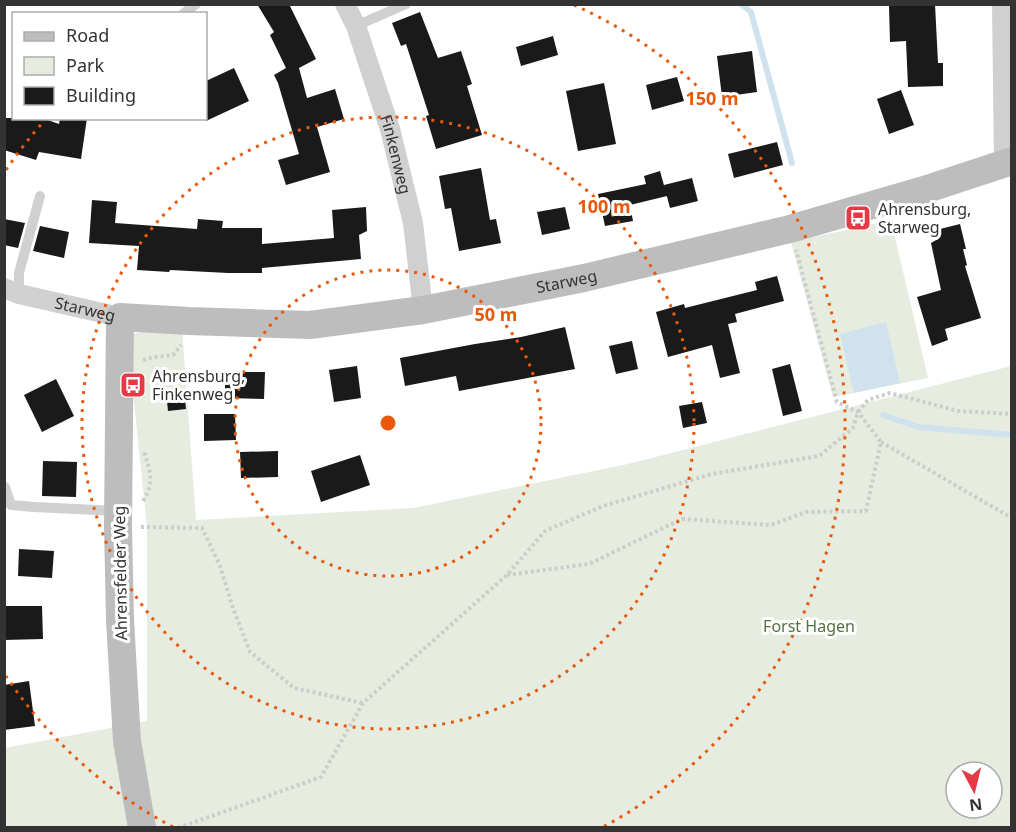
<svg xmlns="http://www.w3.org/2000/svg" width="1016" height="832" viewBox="0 0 1016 832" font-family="'Noto Sans',sans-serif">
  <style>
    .green { fill: #e6ecdf; fill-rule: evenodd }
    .water { fill: #cfe2ee }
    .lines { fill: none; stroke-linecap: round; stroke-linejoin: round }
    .stream { stroke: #cfe2ee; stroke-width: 6 }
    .building { fill: #1a1a1a }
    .path { stroke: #cdcdcd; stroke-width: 4; stroke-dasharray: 3 3; stroke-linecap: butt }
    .lane { stroke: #d0d0d0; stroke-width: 10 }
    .street { stroke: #d0d0d0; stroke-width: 20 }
    .secondary { stroke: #bdbdbd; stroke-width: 28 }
    .ring { fill: none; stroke: #e8590c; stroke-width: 3; stroke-dasharray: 3 6 }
    .labels { text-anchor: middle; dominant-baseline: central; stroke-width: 6; stroke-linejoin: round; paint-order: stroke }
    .street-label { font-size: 16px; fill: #333; stroke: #fff }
    .poi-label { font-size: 16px; fill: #333; stroke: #fff; text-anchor: start }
    .park-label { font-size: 16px; fill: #56703f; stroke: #fff }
    .centre { fill: #e8590c; stroke: #fff; stroke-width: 3 }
    .ring-label { font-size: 18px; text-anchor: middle; font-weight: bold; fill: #e8590c; stroke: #fff; stroke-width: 6; stroke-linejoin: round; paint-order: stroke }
  </style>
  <rect width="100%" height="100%" fill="#fff"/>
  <!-- green -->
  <path class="green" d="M891 220 928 378 833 397 791 242Z
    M182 328 196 520 413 508 628 464 1011 366V827L5 828V748L147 721V528L128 343 133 334 144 331ZM956 772H992V808H956Z"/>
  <!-- water -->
  <path class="water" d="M886 322 900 383 854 393 840 334Z"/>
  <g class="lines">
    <!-- stream -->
    <path class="stream" d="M741 4 751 12 792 163
      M883 415 918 427 1012 435"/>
  </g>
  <!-- building -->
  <path class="building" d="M257 4H289L316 59 299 68 307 98 335 89 344 119 317 127 330 172 286 185 278 160 299 154 278 83 274 75 286 68 270 35 274 32Z
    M935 4 938 63H943V86L908 87 906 41 890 42 889 6Z
    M420 12 438 58 461 51 472 84 467 86 482 135 436 149 426 116 429 115 406 44 401 46 392 23Z
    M553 36 558 55 521 66 516 47Z
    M752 51 757 92 722 97 717 56Z
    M234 68 249 101 206 121V81Z
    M677 77 684 101 652 110 646 85Z
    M604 83 616 144 578 151 566 91Z
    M901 90 914 125 889 134 877 99Z
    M4 118H42L59 124 60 118H87L81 159 39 152 36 160 4 150Z
    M777 142 783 165 734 178 728 154Z
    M481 168 490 220 496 219 501 243 459 251 451 208 445 209 439 176Z
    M660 171 667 196 630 205 633 221 605 226 598 194 646 184 644 176Z
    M692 178 698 201 670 208 664 185Z
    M92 200 117 202 115 223 197 229 198 219 223 221 222 228H262V244L334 238 332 210 366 207 367 231 359 235 361 259 262 268V273H228L170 270 169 272 137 270 139 246 89 243Z
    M565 207 570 229 542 235 537 212Z
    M4 219 25 223 18 248 4 245Z
    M960 224 966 249H963L967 265 965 266 981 318 945 329 948 340 932 346 917 297 941 290 931 243 938 239 936 230Z
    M40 226 69 232 64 258 33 251Z
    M777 276 784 301 735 314 737 322 728 324 740 373 720 378 712 345 668 357 656 312 684 304 685 308 757 290 755 282Z
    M565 327 575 369 459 391 456 376 405 386 400 358 475 344 521 337Z
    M632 341 638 369 616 374 609 346Z
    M790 364 802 411 783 416 772 369Z
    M357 366 361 398 334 402 329 370Z
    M225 372H265L264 399 225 398Z
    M56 379 74 416 42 432 24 395Z
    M184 389 186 409 168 411 166 391Z
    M702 402 707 423 683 428 679 406Z
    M204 414H235L236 440 204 441Z
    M278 451V477L241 478 240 452Z
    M360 455 370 485 321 502 311 471Z
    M43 461 77 462 76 497 42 496Z
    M19 549 54 551 52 578 18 576Z
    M4 606H42L43 639 4 640Z
    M29 681 35 726 4 730V685Z"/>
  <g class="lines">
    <!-- path -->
    <path class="path" d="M143 360 155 357 173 355 181 345
      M881 442 1012 518
      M143 501C155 482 150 471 144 451
      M141 527 202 528 220 566 233 608 250 652 294 688 363 703
      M507 575 589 564 682 519 771 525 806 512 866 511 881 442 858 412 837 402 796 250
      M178 828 321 777 363 703 507 575 545 531 603 506 712 474 819 456 853 428 858 412 868 400 890 393 958 411 1012 414"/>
    <!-- lane -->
    <path class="lane" d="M183 14 196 4
      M356 26 406 4
      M19 294V273L40 196
      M5 487 11 505 34 507 118 511"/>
    <!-- street -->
    <g class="street">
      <path id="s1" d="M345 4 356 26 390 129 413 223 423 310"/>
      <path d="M1002 4 1004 164"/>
      <path id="s2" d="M4 288 19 294 120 317"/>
    </g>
    <!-- secondary -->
    <path class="secondary" id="s3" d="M142 828 127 741 120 620 118 527 120 317 189 321 310 325 423 310 584 278 790 229 924 190 1012 161"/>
  </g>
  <!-- distance rings -->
  <g class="ring">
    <circle cx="388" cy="423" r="153"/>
    <circle cx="388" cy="423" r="306"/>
    <path d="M173 827A458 458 0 0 1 6 676M6 170A458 458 0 0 1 45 120M574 5A458 458 0 0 1 603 827"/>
  </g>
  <!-- icons -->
  <defs>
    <g id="bus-square" transform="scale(1.35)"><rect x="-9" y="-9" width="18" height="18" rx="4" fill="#e63946" stroke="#fff"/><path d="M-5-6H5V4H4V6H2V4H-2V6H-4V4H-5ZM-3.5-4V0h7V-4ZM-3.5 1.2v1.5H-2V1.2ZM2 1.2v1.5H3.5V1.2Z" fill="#fff"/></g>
  </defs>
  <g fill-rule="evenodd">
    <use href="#bus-square" x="858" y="218"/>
    <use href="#bus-square" x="133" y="385"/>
  </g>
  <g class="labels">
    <!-- street labels -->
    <g class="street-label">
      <text stroke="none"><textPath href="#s1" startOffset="159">Finkenweg</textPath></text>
      <text stroke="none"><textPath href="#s3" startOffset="963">Starweg</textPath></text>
      <text stroke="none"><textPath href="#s2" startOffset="84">Starweg</textPath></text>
      <text transform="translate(120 573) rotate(-91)">Ahrensfelder Weg</text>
    </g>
    <!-- poi labels -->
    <g class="poi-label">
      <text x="878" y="209">Ahrensburg,<tspan x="878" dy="18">Starweg</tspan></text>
      <text x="152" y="376">Ahrensburg,<tspan x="152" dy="18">Finkenweg</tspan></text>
    </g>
    <!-- park labels -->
    <g class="park-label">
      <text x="809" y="626">Forst Hagen</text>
    </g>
  </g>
  <circle cx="388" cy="423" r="9" class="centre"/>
  <g class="ring-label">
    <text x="712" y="105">150 m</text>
    <text x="604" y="213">100 m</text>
    <text x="496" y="321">50 m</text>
  </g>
  <!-- border -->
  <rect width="1016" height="832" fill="none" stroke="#333333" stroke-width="12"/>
  <!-- legend -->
  <rect x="12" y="12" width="195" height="108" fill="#ffffff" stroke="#adadad" stroke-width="1.5"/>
  <rect x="24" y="32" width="30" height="9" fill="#bdbdbd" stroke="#adadad" stroke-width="1.5"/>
  <text x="66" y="42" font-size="18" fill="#333333">Road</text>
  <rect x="24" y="57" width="30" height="18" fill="#e6ecdf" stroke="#adadad" stroke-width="1.5"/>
  <text x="66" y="72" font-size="18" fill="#333333">Park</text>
  <rect x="24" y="87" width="30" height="18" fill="#1a1a1a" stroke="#adadad" stroke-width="1.5"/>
  <text x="66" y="102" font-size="18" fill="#333333">Building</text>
  <!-- north arrow -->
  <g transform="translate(974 790) rotate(173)"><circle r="28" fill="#ffffff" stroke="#adadad" stroke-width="1.5"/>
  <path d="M0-4.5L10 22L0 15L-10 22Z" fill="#e63946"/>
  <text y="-9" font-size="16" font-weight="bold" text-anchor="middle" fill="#333333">N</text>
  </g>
</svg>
